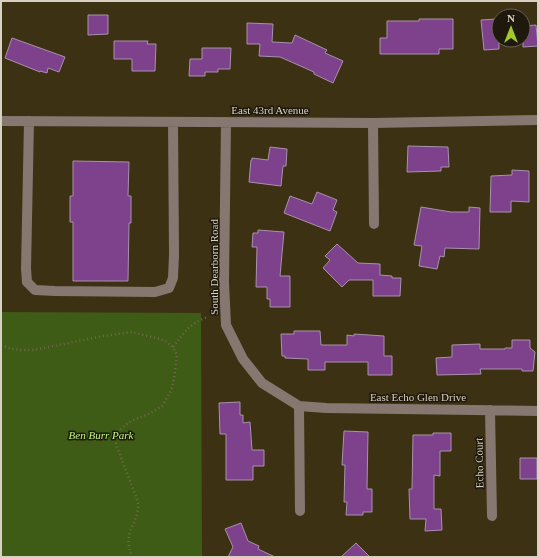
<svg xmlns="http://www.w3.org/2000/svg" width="539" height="558" viewBox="0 0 539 558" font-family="'Times New Roman',serif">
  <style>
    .green { fill: #3f5c17 }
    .building { fill: #7d428b; stroke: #a892ad }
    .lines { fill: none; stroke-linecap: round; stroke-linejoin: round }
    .path { stroke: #72684f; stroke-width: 2.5; stroke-dasharray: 1 3; stroke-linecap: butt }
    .minor { stroke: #877771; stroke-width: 10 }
    .labels { text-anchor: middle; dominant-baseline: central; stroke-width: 3; stroke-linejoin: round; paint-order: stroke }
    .street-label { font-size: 11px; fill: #d8d1c1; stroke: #1f190d }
    .park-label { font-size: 11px; font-style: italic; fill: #bff67e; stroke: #1f190d }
  </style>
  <rect width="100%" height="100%" fill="#3c3113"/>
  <!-- green -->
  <path class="green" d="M1 312 201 313 202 557H1Z"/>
  <!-- building -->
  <path class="building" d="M88 15H108V34L88 35Z
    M419 19H453V49H439V54H380V38H387V21H419Z
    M496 19V26H499V49L484 50 481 20Z
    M247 23 273 24 272 42 292 43 295 35 327 50 325 53 343 61 333 83 314 74V72L280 57 259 56 260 44H247Z
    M536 25 538 46 523 47V26Z
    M12 38 65 57 59 72 48 68 47 73 40 71V72L5 58Z
    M114 41H148L147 44H156L155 71H132V59H114Z
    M202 48H231L230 69H218V72H205V76H189L190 59H202Z
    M408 146 448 147 449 167H441V171L407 172Z
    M270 147 287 149 286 166H283L281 186 249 182 251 160H252V158L268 160Z
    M73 161 129 162 128 196H131V223H129L128 281H73V222H70V196H73Z
    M512 170 529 171V202L511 201V212H490L491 176 512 175Z
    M317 192 337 200 333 210 337 212 330 231 284 213 290 196 312 204Z
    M421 207 451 212H469V207L480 208 479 249 445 248 444 257 440 256 437 269 419 266 422 246 414 245Z
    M258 230 284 232 280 276H290V307H270V299H267V287H256L257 247H252L253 233H258Z
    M337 244 358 263 380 264V275L392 276V278H401L400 296H373V280H349L342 287 323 268 330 260 325 256Z
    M294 331H320L321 345H347V335L354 336V334L384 336V356H392V375H368V362H325V370H308V359L285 358V356H282L281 334H294Z
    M512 340H530V348L535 352 533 371H522V369H480L481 374 437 375 436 358 452 357V345L480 344V349H505V348H512Z
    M240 402V415H243V423L250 422 252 450H264V466H253V480H226V434H220L219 403Z
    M344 431 368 432 367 489H372V512H363V515H346L347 502H344L345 465H342Z
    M433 433H451V451H440V476L434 475V509H441L442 530 425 531 426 519H410L409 489H412L413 435H433Z
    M520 458H537V479H520Z
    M241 523 248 541 259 546 258 549 275 557H228L233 547 225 529Z
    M356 543 370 557H341Z"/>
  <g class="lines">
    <!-- path -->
    <path class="path" d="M1 345 9 348 20 350H34L103 336 132 332 164 340 173 347 177 355 174 379 171 391 162 406 151 413 131 421 123 427 118 432 115 438 116 444 138 502C140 525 121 529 132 557
      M173 347C185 332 189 323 208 317"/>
    <!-- minor -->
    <path class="minor" d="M1 121 373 123 538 120
      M29 121 26 269 27 282 35 290 55 291 155 292 169 288 173 278 174 255 173 122
      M226 122 224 282 226 325 243 359 262 383 299 406 326 408 538 411
      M373 123 374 224
      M299 406 300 511
      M490 410 492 516"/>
  </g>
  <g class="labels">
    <!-- street labels -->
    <g class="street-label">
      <text x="270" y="110">East 43rd Avenue</text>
      <text transform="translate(214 267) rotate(-90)">South Dearborn Road</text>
      <text x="418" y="397">East Echo Glen Drive</text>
      <text transform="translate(479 463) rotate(-91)">Echo Court</text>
    </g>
    <!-- park labels -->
    <g class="park-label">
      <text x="101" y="435">Ben Burr Park</text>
    </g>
  </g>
  <!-- border -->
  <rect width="539" height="558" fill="none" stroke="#d8d1c1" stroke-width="4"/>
  <!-- north arrow -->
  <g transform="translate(511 28)"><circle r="19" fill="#1f190d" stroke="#696355"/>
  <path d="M0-3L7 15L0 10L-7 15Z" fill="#a1c92a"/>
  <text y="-6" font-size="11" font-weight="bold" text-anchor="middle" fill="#d8d1c1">N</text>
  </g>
</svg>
